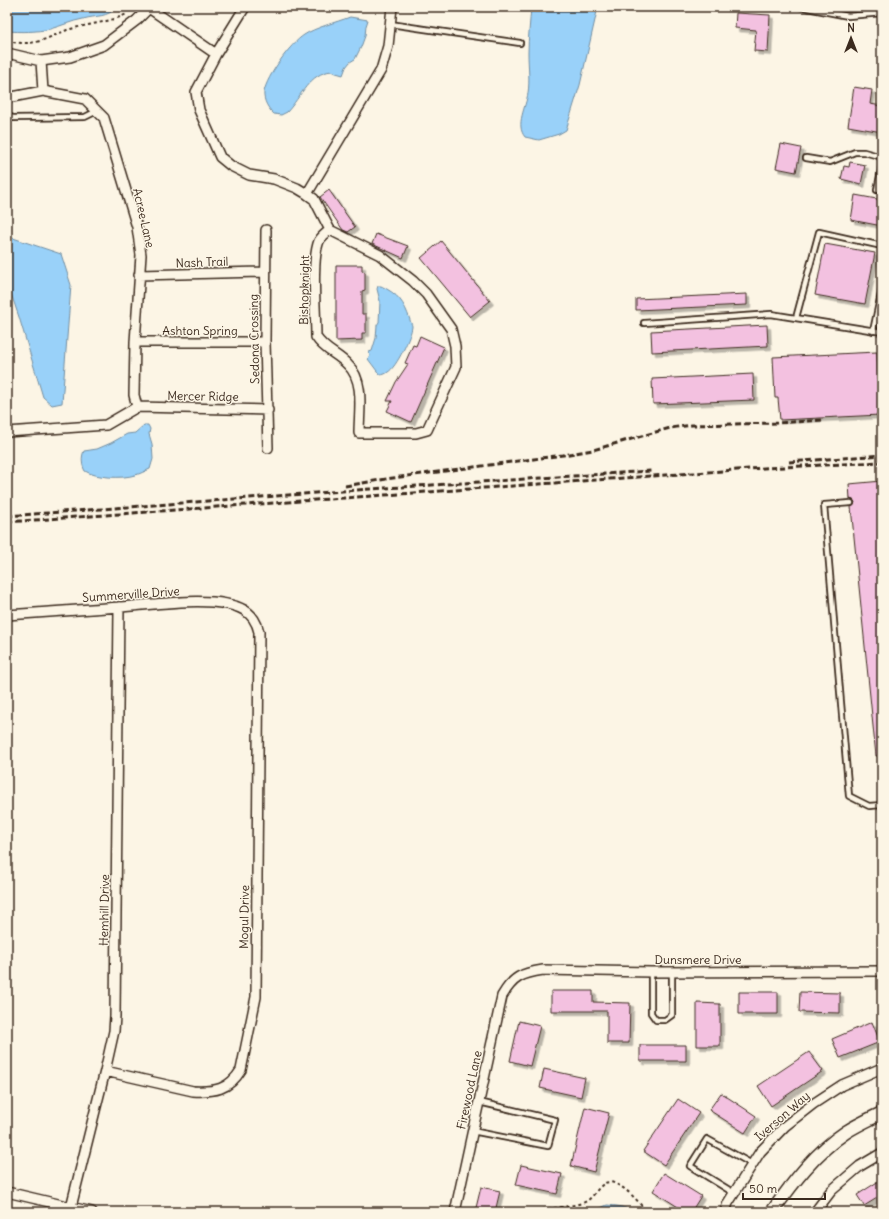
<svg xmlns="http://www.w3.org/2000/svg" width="889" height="1219" viewBox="0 0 889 1219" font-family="Delius,sans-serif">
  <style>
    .water { fill: #99d1f9; stroke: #738ea1 }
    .building { fill: #f3c1e0; stroke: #3b2a1e; filter: url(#shadow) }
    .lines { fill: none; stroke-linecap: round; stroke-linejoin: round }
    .lane-casing { stroke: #3b2a1e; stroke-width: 8 }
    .street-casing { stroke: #3b2a1e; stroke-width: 12 }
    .secondary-casing { stroke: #3b2a1e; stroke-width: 15 }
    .path { stroke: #3b2a1e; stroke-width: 2; stroke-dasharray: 3 3; stroke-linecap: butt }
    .lane { stroke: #fcf5e5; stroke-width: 4.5 }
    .street { stroke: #fcf5e5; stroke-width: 9 }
    .secondary { stroke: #fcf5e5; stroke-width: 12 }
    .rail { stroke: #3b2a1e; stroke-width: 3; stroke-dasharray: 6 3; stroke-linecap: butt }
    .labels { text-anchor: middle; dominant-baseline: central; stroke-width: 3; stroke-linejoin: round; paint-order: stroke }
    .street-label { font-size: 12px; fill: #3b2a1e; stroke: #fcf5e5 }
  </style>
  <defs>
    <filter id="shadow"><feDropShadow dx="3.5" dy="3.5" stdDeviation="0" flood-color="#0004"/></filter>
  </defs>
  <rect width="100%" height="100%" fill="#fcf5e5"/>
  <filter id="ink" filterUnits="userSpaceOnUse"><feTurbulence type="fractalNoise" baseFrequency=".025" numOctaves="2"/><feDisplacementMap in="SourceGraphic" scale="8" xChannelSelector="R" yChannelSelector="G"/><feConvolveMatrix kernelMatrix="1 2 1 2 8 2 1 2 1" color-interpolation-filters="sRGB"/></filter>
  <g filter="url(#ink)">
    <!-- water -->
    <path class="water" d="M7 7H117C107 18 97 15 83 19 72 21 61 26 50 29 36 32 21 32 7 31Z
      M531 7H598L580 85 566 130 559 134 539 140 525 137C515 125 526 107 528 93 530 80 528 66 528 53 528 38 530 22 531 7Z
      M350 17 368 20 366 26 365 36 361 47 355 59 350 62 346 67 343 75 336 73 332 71C309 73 301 97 287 112L281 115 274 114C268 109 263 100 264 92 267 76 290 44 304 35 314 28 337 22 350 17Z
      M10 237 61 254 71 285 62 403 52 405 43 397 19 317 7 282V239Z
      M378 286H381C398 294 404 302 410 320 410 321 412 325 412 326 412 335 396 368 388 372 386 374 382 375 380 375L368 359 370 356 369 352 372 351 376 338 377 325 379 322 380 301 377 289Z
      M144 425H148L150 429 149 434 152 444 153 459 150 469C145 471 140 474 135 475 123 479 96 478 85 471 82 466 81 457 84 451L97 449 111 443 127 434 135 433Z
      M607 1205C616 1206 625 1206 632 1212H592Z"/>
    <!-- building -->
    <path class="building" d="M736 13 770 15 768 52 754 51 756 30 735 28Z
      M854 87 872 90 870 104 882 106V132L848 126Z
      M781 144 801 148 796 172 776 168Z
      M850 162 865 165 861 184 841 179 844 166 849 167Z
      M329 190 355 227 348 232 343 230 320 197Z
      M855 195 882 200V226L851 220Z
      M376 234 408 246 403 258 372 244Z
      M441 241 490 301 470 317 421 258Z
      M825 244 875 253 865 304 815 295Z
      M336 265H362V271L365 272V290L362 291V314H366V333H362V340L336 341Z
      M747 294V305L636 310V299Z
      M767 325 768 346 652 352 651 331Z
      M420 336 444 347 411 422 387 411 392 401H387L396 382 408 364 405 363 413 345 416 346Z
      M877 352 880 415 780 420 778 398H775L773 357Z
      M753 374 754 400 653 404 652 379Z
      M882 481V755L876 756 851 507 854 505 855 502 853 500 850 499 849 484Z
      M551 991H593V1002L630 1003 629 1043H607V1011H551Z
      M739 992H778V1014H739Z
      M800 992 840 993V1013L799 1012Z
      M697 1003 720 1004V1046H697Z
      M519 1021 540 1026 530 1066 510 1061Z
      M872 1022 880 1042 840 1058 832 1039Z
      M640 1045H686V1061H640Z
      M809 1052 823 1071 771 1106 758 1086Z
      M544 1069 585 1078 581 1097 540 1088Z
      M721 1093 756 1116 745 1133 709 1110Z
      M678 1099 699 1113 664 1165 643 1151Z
      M585 1107 609 1113 594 1172 571 1166Z
      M521 1165 562 1174 557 1194 516 1185Z
      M664 1173 701 1196 691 1212H686L653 1191Z
      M882 1179V1195L864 1206 857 1195Z
      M481 1187 500 1191 495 1212H475Z"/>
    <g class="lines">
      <!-- lane casing -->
      <g class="lane-casing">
        <path id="lane" d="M802 7 848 16 882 13
          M390 24 520 43
          M7 115 13 118 85 117 97 111
          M806 158 830 162 855 152H864L882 157
          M877 190 882 166
          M796 318 819 232 882 246
          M644 323 771 314 882 332
          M873 331 882 289
          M851 503 824 505 849 796 869 806 882 805
          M651 972V1013L656 1020H665L672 1015V971
          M472 1131 548 1146 555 1120 479 1102
          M734 1193 690 1166 707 1139 752 1164"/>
      </g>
      <!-- street casing -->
      <g class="street-casing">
        <path id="street" d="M245 7 216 54 196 92 199 110 220 157 231 166 249 175 274 179 297 188 307 194 314 199 330 230 380 255 413 281 426 294 451 329 455 346 456 367 427 430 416 433H359C359 411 365 381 348 365 337 353 325 351 316 337 316 314 311 260 319 241 321 237 326 233 330 230
          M149 8 216 54
          M7 53 41 61 70 57 104 45 137 20 150 7
          M7 98 43 91 41 61
          M307 194 381 70 388 46 392 7
          M266 230 265 342 268 448
          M139 275 265 272
          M135 342H265
          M137 407 268 410
          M7 432 106 425 137 407 134 395 135 342 141 255 137 227 104 118 85 99 43 91
          M7 615C45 612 82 610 120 607 152 605 217 594 244 610 253 615 257 623 259 632L256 997 241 1070C229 1090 214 1092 193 1091L105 1071
          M7 1192 92 1212
          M71 1207 105 1071 114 1031 115 1016 119 607
          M455 1212 502 996C513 977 522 973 543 970L651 972 882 971
          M725 1212 728 1203 760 1152 785 1126 813 1104 842 1085 882 1068
          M815 1212 831 1191 860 1166 882 1153"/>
      </g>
      <!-- secondary casing -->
      <g class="secondary-casing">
        <path id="secondary" d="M772 1212C793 1182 816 1152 846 1132 857 1125 870 1119 882 1113"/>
      </g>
      <!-- path -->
      <path class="path" d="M7 41C16 43 26 44 35 42 46 40 57 34 67 30 87 24 108 23 127 14
        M530 1212C547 1208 565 1208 582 1203 593 1200 596 1188 605 1183 617 1177 641 1203 646 1212"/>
      <!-- lane -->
      <use href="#lane" class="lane"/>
      <!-- street -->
      <use href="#street" class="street"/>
      <!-- secondary -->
      <use href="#secondary" class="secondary"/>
      <!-- rail -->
      <path class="rail" d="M789 462 882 455
        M345 486 393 478 563 455 593 450 670 428 692 425 777 423 823 420
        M7 516 370 489 651 471
        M7 522 764 468 882 462"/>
    </g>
  </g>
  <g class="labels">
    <!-- street labels -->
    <g class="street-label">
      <text transform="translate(144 218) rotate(77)">Acree Lane</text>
      <text transform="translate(202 262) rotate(-2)">Nash Trail</text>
      <text transform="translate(304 290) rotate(-89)">Bishopknight</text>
      <text x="200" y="330">Ashton Spring</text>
      <text transform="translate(254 339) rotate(-91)">Sedona Crossing</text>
      <text transform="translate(203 396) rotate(1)">Mercer Ridge</text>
      <text transform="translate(131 594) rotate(-4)">Summerville Drive</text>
      <text transform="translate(104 910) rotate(-89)">Hemhill Drive</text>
      <text transform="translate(244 917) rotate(-89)">Mogul Drive</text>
      <text x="698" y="959">Dunsmere Drive</text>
      <text transform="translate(469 1090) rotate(-78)">Firewood Lane</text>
      <text transform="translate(782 1116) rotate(-41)">Iverson Way</text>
    </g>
  </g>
  <!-- margin -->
  <rect width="889" height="1219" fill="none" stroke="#fcf5e5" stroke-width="24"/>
  <rect x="12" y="12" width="865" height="1195" fill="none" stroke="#3b2a1e" stroke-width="1.5" filter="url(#ink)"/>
  <!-- north arrow -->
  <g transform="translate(851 38)" stroke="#fcf5e5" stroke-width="3" paint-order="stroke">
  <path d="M0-3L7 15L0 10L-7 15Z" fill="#3b2a1e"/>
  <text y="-6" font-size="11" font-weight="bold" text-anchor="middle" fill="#3b2a1e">N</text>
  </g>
  <!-- scale -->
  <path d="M743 1193v6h82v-6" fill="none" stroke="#3b2a1e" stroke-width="2"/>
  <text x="749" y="1193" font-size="12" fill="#3b2a1e" stroke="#fcf5e5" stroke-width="3" paint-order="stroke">50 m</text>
</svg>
